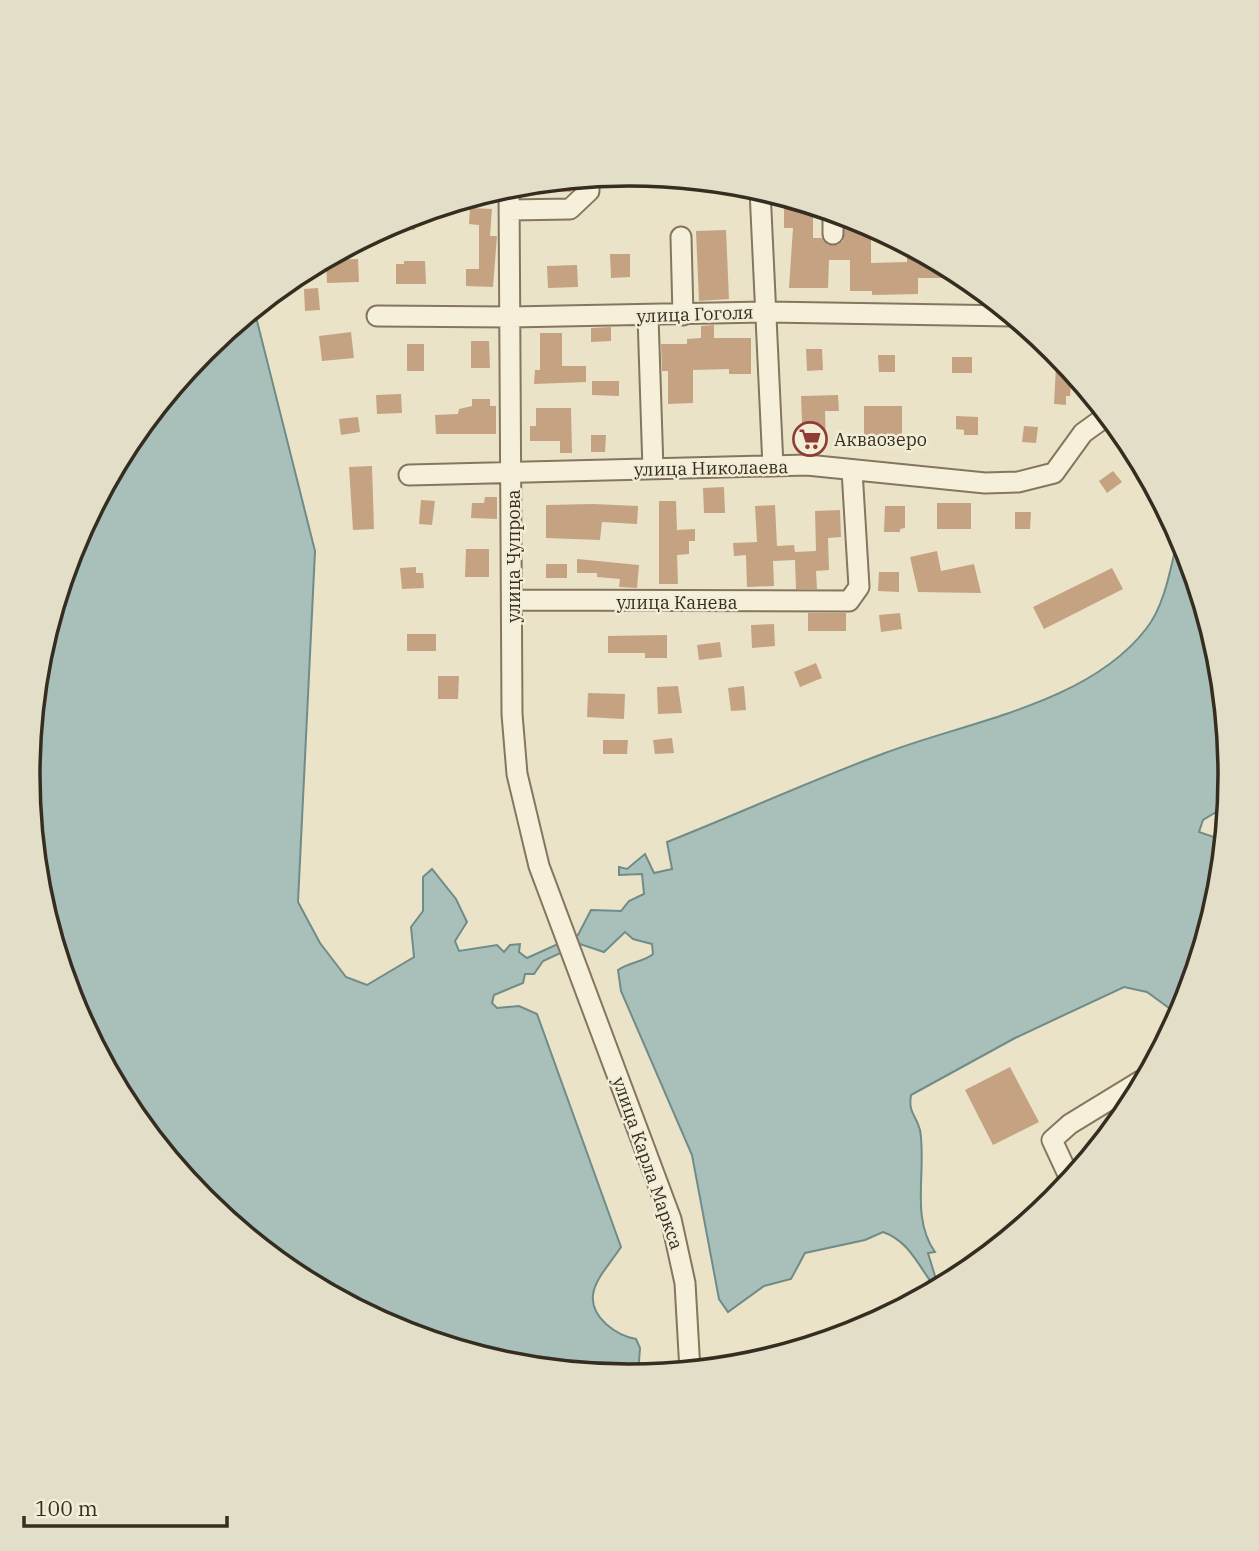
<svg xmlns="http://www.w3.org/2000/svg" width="1259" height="1551" viewBox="0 0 1259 1551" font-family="'IBM Plex Serif',serif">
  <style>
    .water { fill: #a9bfba; stroke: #708c88; stroke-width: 2 }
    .building { fill: #c5a382 }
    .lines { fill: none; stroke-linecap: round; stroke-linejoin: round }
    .minor-casing { stroke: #85765f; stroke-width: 23 }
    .minor { stroke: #f6f0db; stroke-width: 19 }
    .labels { text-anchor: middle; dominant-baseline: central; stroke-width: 5; stroke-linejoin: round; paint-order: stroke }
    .street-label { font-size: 18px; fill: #362d21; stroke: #f2edd7 }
    .poi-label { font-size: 18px; fill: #362d21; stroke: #f2edd7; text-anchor: start }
    .rim { fill: none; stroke: #362d21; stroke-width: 3.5 }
  </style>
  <rect width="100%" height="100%" fill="#eae3c8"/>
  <!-- water -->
  <path class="water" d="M254 309 315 551 298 902 320 943 346 977 367 985 414 957 411 927 423 911V877L432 869 456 899 467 922 455 941 459 951 497 945 504 952 510 945 520 944 519 952 527 958 578 935 591 910 621 911 629 901 644 894 642 874 619 875V867L627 869 645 854 654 873 672 869 667 842C740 813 812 780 885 753 969 721 1088 704 1146 629 1166 604 1171 564 1179 534L1220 659 1231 776 1228 805 1203 820 1199 832 1225 841 1219 893 1185 1006 1180 1016 1147 992 1124 987 1015 1038 911 1095C908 1114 916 1114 920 1130 927 1170 910 1217 935 1252L928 1253 939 1289 937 1290C919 1268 911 1242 883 1232L865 1240 805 1253 791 1279 764 1286 728 1312 719 1299 692 1155 621 991 618 970C629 962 644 962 653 954L652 944 633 939 625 932 604 952 580 944 543 961 534 974H525L523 983 494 995 492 1003 497 1008 519 1006 537 1014 621 1247C604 1273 576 1296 606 1324 615 1332 624 1337 636 1339L640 1348 638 1376 512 1365 399 1331 295 1275 204 1201 129 1109 74 1005 39 892 28 775 40 658 74 545 130 441 204 350Z"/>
  <!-- building -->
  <path class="building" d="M573 180 571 192H548L547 182Z
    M784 197 813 206V238H822L828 245H838L843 241 845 215 871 226V263L907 262V249H914L967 278H918V294L872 295V291H850V260H829L828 288H789L793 228H784Z
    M470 208 492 209 490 236H497L493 287 466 286V269H479V225L469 224Z
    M416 215 415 230 400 229 401 219Z
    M726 230 729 299 699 301 696 231Z
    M610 254H630V277L611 278Z
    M358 259 359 282 327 283 326 260Z
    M404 261H425L426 284H396V264H404Z
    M577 265 578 287 548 288 547 266Z
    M318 288 320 310 305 311 304 289Z
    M714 325V338H751V374H729V369L693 370V403L668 404V371H662L661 344H687V339L701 338V326Z
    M611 327V341L591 342V328Z
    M351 332 354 358 322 361 319 336Z
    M540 333H562V366H586V382L534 384 535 370H540Z
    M471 341H489L490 368H471Z
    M407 344H424V371H407Z
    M806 349H822L823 370 807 371Z
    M878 355H895V372H879Z
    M952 357H972V373H952Z
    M1056 366 1068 367 1072 371 1070 396H1066V405L1054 404Z
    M592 381H619V396L592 395Z
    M401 394 402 413 377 414 376 395Z
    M838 395 839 411H825L826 446 803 447 801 396Z
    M472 399H490V406H496V434H436L435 415 458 414 459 409 472 406Z
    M864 406H902V435H864Z
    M536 408H571L572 453H560V441H530V426H536Z
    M956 416 978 417V435H964V430L956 429Z
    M358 417 360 432 341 435 339 419Z
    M1024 426 1038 427 1036 443 1022 442Z
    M591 435H606L605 452H591Z
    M372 466 374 529 353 530 349 467Z
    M1113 471 1122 482 1107 493 1099 481Z
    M724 487 725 513H704L703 488Z
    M485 497H497V519L471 518 472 503H484Z
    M421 500 435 501 432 525 419 524Z
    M659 501H676L677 530 695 529V541H689V554L677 555 678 584H659Z
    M937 503H971V529H937Z
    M593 504 638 506 637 524 602 522 600 540 546 538V505Z
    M775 505 777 546 794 545 795 552 816 551 815 511 840 510 841 537 828 538 829 570 816 571 817 589H796L795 560 773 561 774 586 747 587 746 555 734 556 733 543 757 542 755 506Z
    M885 506H905V528L900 529V532H884Z
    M1015 512H1031L1030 529H1015Z
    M466 549H489V577H465Z
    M937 551 941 571 974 564 981 593 918 592 910 557Z
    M577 559 639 565 637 588 619 587 620 579 597 577V573H577Z
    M546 564H567V578H546Z
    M416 567V573H423L424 588 402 589 400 568Z
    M1112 568 1123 589 1044 629 1033 607Z
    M879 572H899V592L878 591Z
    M808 613H846V631H808Z
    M900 613 902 629 881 632 879 615Z
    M774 624 775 646 752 648 751 625Z
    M407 634H436V651H407Z
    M667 635V658H645V653H608V636Z
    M720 642 722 657 699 660 697 645Z
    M816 663 822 678 800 687 794 672Z
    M438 676H459L458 699H438Z
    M678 686 682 713 658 714 657 687Z
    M744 686 746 710 731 711 728 688Z
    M588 693 625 694 624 719 587 717Z
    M672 738 674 753 655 754 653 740Z
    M603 740H628L627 754H603Z
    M1010 1067 1039 1122 993 1145 965 1090Z"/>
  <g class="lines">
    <!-- minor casing -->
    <g class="minor-casing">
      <path id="minor" d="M509 186 512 714 517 774 539 866 671 1219 685 1283 690 1371
        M760 190 773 466
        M510 210 570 209 589 191V178
        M833 212V234
        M681 237 683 315
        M377 316 511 317 767 312 1013 316
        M648 316 653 469
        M409 475 807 465 985 483 1018 482 1054 473 1083 433 1108 415
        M512 600 849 601 859 587 852 470
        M1071 1181 1052 1140 1070 1124 1142 1080"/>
    </g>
    <!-- minor -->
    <use href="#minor" class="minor"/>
  </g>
  <!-- icons -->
  <defs>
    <g id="supermarket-ring" transform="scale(1.75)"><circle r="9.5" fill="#f2edd7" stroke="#8e3c35" stroke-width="1.5"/><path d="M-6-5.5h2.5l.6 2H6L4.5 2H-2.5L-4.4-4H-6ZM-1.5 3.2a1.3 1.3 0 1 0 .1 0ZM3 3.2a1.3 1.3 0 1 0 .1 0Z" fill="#8e3c35"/></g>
  </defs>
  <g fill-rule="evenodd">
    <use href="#supermarket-ring" x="810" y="439"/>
  </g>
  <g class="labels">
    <!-- street labels -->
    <g class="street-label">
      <text transform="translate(695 314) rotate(-2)">улица Гоголя</text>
      <text transform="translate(711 468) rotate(-1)">улица Николаева</text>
      <text transform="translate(513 556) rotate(-90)">улица Чупрова</text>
      <text x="677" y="602">улица Канева</text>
      <text transform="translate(648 1163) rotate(71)">улица Карла Маркса</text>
    </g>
    <!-- poi labels -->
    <g class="poi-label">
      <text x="834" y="439">Акваозеро</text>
    </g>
  </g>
  <!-- crop -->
  <path d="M0 0H1259V1551H0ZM40 775a589 589 0 1 1 1178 0a589 589 0 1 1-1178 0Z" fill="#e3dec8" fill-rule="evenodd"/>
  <path class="rim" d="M40 775a589 589 0 1 1 1178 0a589 589 0 1 1-1178 0Z"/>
  <!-- scale -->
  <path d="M24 1516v10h203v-10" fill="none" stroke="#362d21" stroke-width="3.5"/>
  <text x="35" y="1516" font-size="21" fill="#362d21" stroke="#f2edd7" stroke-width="5" paint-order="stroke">100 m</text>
</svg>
